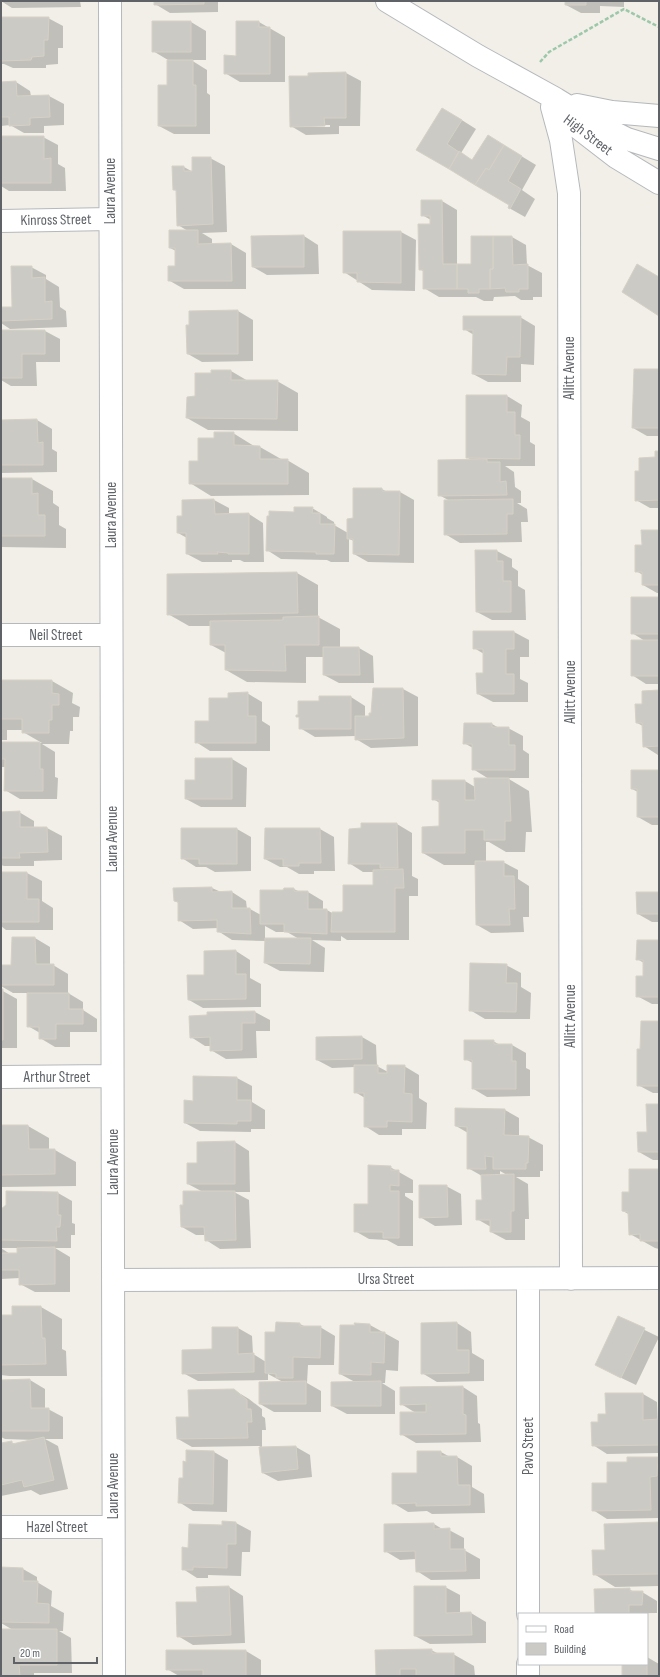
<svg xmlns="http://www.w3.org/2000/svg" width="660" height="1677" viewBox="0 0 660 1677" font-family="'Sofia Sans Condensed',sans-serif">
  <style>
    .shadow { fill: #0003; fill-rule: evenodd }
    .building { fill: #cccac5; stroke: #d6d1c6 }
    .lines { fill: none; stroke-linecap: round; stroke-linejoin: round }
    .minor-casing { stroke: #b5b8bc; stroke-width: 24 }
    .path { stroke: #9cc7a9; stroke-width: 2.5; stroke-dasharray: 4 2; stroke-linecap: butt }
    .minor { stroke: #fff; stroke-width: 22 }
    .labels { text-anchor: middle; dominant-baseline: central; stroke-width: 3.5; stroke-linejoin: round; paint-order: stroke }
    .street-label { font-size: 15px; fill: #5f6368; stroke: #fff }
  </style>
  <rect width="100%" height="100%" fill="#f1efe8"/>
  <!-- shadow -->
  <path class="shadow" d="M1 1H80L81 7 12 8Z
    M155 1H218V12L170 13 155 4Z
    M566 1H624V7L600 6V13H581L566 5Z
    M1 18H48L63 26V48H58V64L46 65V68H13L4 64H1Z
    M153 22H191L206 31V60H191L207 70V93L210 95V134H174L159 126 168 86V60L153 51Z
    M259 22 285 37V82H240L225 73Z
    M346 73 361 81 360 126H339V134L306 135 291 126 309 77ZM304 125H330V127H304Z
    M16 82 30 91 31 96H49L64 104V125L44 126V133H24L10 125 1 126V83Z
    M457 117 476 129 461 153 472 161 503 145 536 165 522 190 535 199 525 217 509 208 510 205 417 149Z
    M1 137H43L58 145V164L65 168 66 191H9L1 186Z
    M210 158 225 166 227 232 202 233 212 239V244H231L246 253V289H184L170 281 176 267V251L170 248 188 231 178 225 177 191 174 190 184 167 193 172Z
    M422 201H442L457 210V265H472L512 237 526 245 527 265 542 273V297H533V300H521L515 296 494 297 493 301H484L476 297H439L424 288V272L420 269 431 225V220L422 215Z
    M401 232 416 240 415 291 372 290 344 272Z
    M304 236 318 245 319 274 267 275 253 267Z
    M31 267 46 275V279L59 287 60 307 66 311 67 327 10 329 1 323V308H13Z
    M238 311 253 320V361L202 362 188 354Z
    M520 317 535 326 534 365 521 364V382H488L473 374 474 335 464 329Z
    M1 331H45L60 339V362H36L37 386H11L1 380Z
    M659 370V436H647L633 428V395H635Z
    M231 371 248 381H277L298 393V431L208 430 187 418 196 397 212 374Z
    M507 396 522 405 521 417 530 422V442L535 445V466H505L514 472 515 487 521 491V503H517L527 509 528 522H521L522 542 460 543 445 534 450 501 439 495 472 461 467 457Z
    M37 420 52 429V449L57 452V472L1 473V421Z
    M233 433 254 446 260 447 281 459V460H287L309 473V495L211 496 190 483 199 462 215 439Z
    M659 452V508H650L636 500 640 472 656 458Z
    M2 479H32L53 491V503L59 507V525L66 529V548L1 547Z
    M354 489H382L387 492H400L414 500V563L368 562 354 554V541L349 539V562H331L327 560 281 559 267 550 295 513 312 508 327 517V518L334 522V525L348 533 354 519Z
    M214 500 229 508V514H249L263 523 264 562H244L240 560H232V562H202L187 554V538L178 533 183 517Z
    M659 531V593H657L643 585V575L636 571 643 546Z
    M497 551 512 559V567L518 571V586L525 590 526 620H492L477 612Z
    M297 573 318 585V617L340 629V648H359L373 656 374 683H339L324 675V657H306V683L247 682 226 670V653L211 645V626H189L168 614Z
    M659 598V684H646L632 675 645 641 632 633Z
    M514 632 529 640V657H520V679L528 683V702H493L478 694 484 674V654L474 648Z
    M1 681H52L73 693 72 703 80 707 79 717H73V731H70L69 744H42L55 752V777L58 778 57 799H20L5 790 6 767H1V743H42L23 732V730H7V740H1Z
    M403 689 418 697V746L371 748 356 739V736L315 737 300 728V718L297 716 320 702 351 697 365 706V717H370L372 713 373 690Z
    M659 691V755H658L644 746 643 726 637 723 643 705Z
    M247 693 262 702V721L270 726V751H210L196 742 229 699Z
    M492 724 499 728H508L523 736V750L529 754V778H507L529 791 532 832H526L525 852H506L489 842H486V862H503L518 870V879L529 886V917H523L524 932 491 933 477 925 476 865H444L423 853 440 827V803L433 799 465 781 475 787 489 779 473 769V748L464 743Z
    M196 759H232L247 768 246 807H201L186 799 196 781Z
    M659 771V825H652L638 817V792L632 789Z
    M19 812 34 821V828H47L62 836V860L34 861V866H4L1 865V813Z
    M362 824H397L412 833V876L418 879V896H409V940H347L341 936V941L312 940 325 948 324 972 280 971 265 963 266 941 232 940 218 931V928L193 929 179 920V903L175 901 174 889 212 888 221 892H232L246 901 247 909H250L261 915 284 891 294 889 300 892H308L323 901V910H327L332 913H343L374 886V872H363L349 863V844H350L362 829ZM265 926 276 932H287L299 939H265Z
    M237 829 251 837V871L215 872 206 867H196L182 858Z
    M320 829 334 837 335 871H314V874H299L287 867H280L265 859Z
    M1 873H27L42 881V901L53 908V930H6L1 926Z
    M659 893V922H652L638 914Z
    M13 938H35L50 947V965H53L68 974V993L83 1002V1010L97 1019V1032H70V1047H55L40 1038V1033L28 1026V993H13L1 986V966H12Z
    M659 941V1004H652L637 996 644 977V963L637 959Z
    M236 951 250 960V978L261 984V1007L203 1008 189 1000 205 976Z
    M506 965 521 973V987L531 993 530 1019H485L470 1010Z
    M1 990 17 999V1048H1Z
    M255 1012 270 1020V1031H256L257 1058 226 1059 211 1050V1046H205L191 1037Z
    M659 1022V1093H653L638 1085 641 1050Z
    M362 1037 376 1045 377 1066 388 1072 404 1066 419 1075V1098L427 1103 426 1129H402V1135H379L365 1126V1098L355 1092V1067L332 1068 317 1060Z
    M493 1041 500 1045H512L526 1053V1068L530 1070V1096L487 1097 472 1088 473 1063 465 1059Z
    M194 1077 237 1078 252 1086V1102L265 1110V1129H251V1132L200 1131 185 1123 194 1102Z
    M659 1105V1160H653L639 1152Z
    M505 1110 519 1118V1137H528L543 1145V1171H540V1177H516L528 1184 529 1219H525V1240H506L491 1232V1227L477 1219 483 1201 482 1176 468 1168V1133L456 1126ZM500 1171 507 1175 500 1176Z
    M1 1126H28L49 1138V1150H55L76 1162V1186L1 1187Z
    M235 1142 249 1151 250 1192H234L249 1200 251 1248 220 1249 206 1240V1235H196L182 1227 203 1192 188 1184 198 1164Z
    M390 1167 413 1180V1193H405V1196L413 1201V1246H398L387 1240 369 1239 355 1231Z
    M659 1171V1249L655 1248 630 1234V1215L623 1211 630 1193Z
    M446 1186 461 1194 462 1225 435 1226 420 1217Z
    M58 1193 72 1201V1223L75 1224V1235H71V1248H55L70 1257V1292H35L20 1284V1278L1 1279V1210ZM1 1248H18V1254H10Z
    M41 1307 62 1319V1349L66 1351 67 1376H9L1 1375V1316H14Z
    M618 1317 659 1337 636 1385 611 1373Z
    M457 1323 471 1332 472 1353 484 1360V1381L437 1382 422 1373Z
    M300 1324 306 1327H320L335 1336 334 1365H308L307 1383 321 1391V1412H274L260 1404 283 1382 268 1374V1380L198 1381 183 1373 213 1350 238 1328 252 1336 253 1354 266 1362 276 1333Z
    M370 1325 399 1341 398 1371 386 1370 385 1383H382L395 1391V1414H347L332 1406 355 1382 340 1374Z
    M30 1380 45 1389V1409H48L63 1417V1439H45L58 1446 68 1489 40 1495 31 1490 1 1496V1444L11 1442 15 1444 34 1440 5 1439 1 1437V1381Z
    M463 1387 477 1396 478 1423 480 1424 481 1442 416 1443 401 1434 416 1413 401 1404Z
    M234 1390 249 1399 262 1409V1416L265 1418 266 1430H262V1448L296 1447 310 1455 312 1477 278 1481 263 1473 260 1446 192 1447 178 1439Z
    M643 1394 657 1402 659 1453 607 1454 593 1445 599 1423 607 1415Z
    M214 1452 228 1460 227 1512 193 1511 179 1502 187 1463Z
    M441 1452 450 1457H457L472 1466V1487L484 1494 485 1513 432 1514 427 1511 408 1512 393 1503 418 1474Z
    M657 1458 659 1459V1518L607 1519 593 1510 608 1484 628 1463Z
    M236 1523 251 1531 250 1552H242L241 1576 208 1575V1578H197L183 1569 189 1549 223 1526Z
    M659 1523V1586L615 1587 594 1574 606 1551Z
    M385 1524H434L444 1530H449L464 1538V1550L480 1559V1579L431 1580 417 1571 416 1559 400 1560 385 1551Z
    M1 1568 23 1569 37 1577V1582L52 1591 51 1606 64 1613 63 1631H59L71 1638 72 1673H34V1676H1V1630H13L1 1623Z
    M229 1587 243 1596 245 1643 193 1645 178 1636 198 1602Z
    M445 1587 460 1595V1614L471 1613 486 1622V1643L430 1644 415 1636Z
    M629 1589 634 1592H642L657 1601V1613L596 1614Z
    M431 1650 439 1654H453L474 1666 475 1676H377Z
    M167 1651H246L261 1660V1676H179L167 1669Z
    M647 1657 659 1664V1676H623V1664H647Z"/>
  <!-- building -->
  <path class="building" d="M154 1H204V4L154 5Z
    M565 1H586V5H565Z
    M1 17H49L48 40H44V56L32 57 31 60 1 61Z
    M152 21H191V52H152Z
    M236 21H259V27H270V74H224V55L236 56Z
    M167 60H193V85H196V126H158V85H167Z
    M346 72V118H324L325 126 290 127 289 76H308V73Z
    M16 81 17 96 49 95 50 117 30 118V125L9 126V117H1V82Z
    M442 108 462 120 447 144 459 152 449 169 416 150Z
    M488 135 504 145 489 170 486 168 475 185 449 169 459 151 472 160Z
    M1 136H44V159L51 158V183H1Z
    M504 145 522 156 508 181 521 189 510 209 508 208 509 205 475 185 486 168 489 170Z
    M192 157H211L213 224 177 226 176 190H173L172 166H184V171H192Z
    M421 200H442L443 264H457V289H423V270H419L418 224H430V216H421Z
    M169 230H198V244L231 243 232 281H168V266H175V248H169Z
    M343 231H401V283L357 282V273H343Z
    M304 235V267H252L251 236Z
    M471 236H493V269H490V289H479V293H468V289H457V264H471Z
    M493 236H512L513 265 528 264V289H519V292H506L505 288 490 289V269H493Z
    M637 264 659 277V316L622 292Z
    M11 266H32V278L45 277V302L52 301V319L1 321V307H12Z
    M238 310V354H187L186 325H189V311Z
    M463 316H521L520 357H507L506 375 472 374 473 330H463Z
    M1 330H45V354H22V378H1Z
    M634 369H659V428H632Z
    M211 370H231V380H278L277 419 186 418 187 397 195 396V373H211Z
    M466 395H507V412H515V435H520V459L466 458Z
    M37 419 38 443 43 442V465H1V420Z
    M214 432H234V445L260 446V459H288V484H189V461H198V438H214Z
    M655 451H659V500L635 501V471H639V458L655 457Z
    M487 459V462H500V482L506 481 507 495 438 496V460Z
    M1 478H32V494L38 493V515H45V536H1Z
    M353 488H382V491H400L399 555 353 554V539H347V519L353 518Z
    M214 499 215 514 249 513V554H228V553L217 552 218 554H186V533H177V516H182V500Z
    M513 499V514H507V534L444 535V500Z
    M294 507H313L312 513H320V524H335L334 554H316V552L266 551 267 516H269V511L294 512Z
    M641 530H659V585H642V572H635V545H642Z
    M475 550H497V561H503V581H511V612H476Z
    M297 572 298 613 167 615V574Z
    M631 597H659V634H631Z
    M319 616V645H285L286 671 225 670V645H210V621L283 620V617Z
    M473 631H514V649H506V674H514V694H477L476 673H483V649H473Z
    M631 640H659V676H631Z
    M323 647H359L360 675H323Z
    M1 680H52V693L59 694V705H52V720H49V733H22V719H1Z
    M373 688H403L404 738 355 740V716H369V713H371Z
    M659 690V746L643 747 642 723H636L635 704H642V691Z
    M248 692V716H256V743H195V721H209V698H228V693Z
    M319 696H351V729H299V717H296V715H298V701H319Z
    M464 723H492V727H509V745H515V770H472V744H463Z
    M1 742H40V769H43V791H4L5 759H1Z
    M195 758H232V799H185V780H195Z
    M631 770H659V817H637V789H631Z
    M474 778H509L511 821H505V840H484V830H465V853H422V827L439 826V800H432V780H465V800H475Z
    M20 811V827H47L48 852 19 853 20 858H1V812Z
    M361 823H397L398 868H380V864H348L349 829 361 828Z
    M181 828H237V864H199V859H181Z
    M265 828H320L321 863H299V866H283V859H264Z
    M475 861H504V876H514L515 909H509L510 925H476Z
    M403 869 404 888H395V932H331L332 912H342L343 910V885H373V870Z
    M1 872H27V899H39V922H1Z
    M212 887V892L232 891V908H250L251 934 217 932V920L178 921V902L174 901 173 888Z
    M284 888H294V891H308V909H327V934L284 932V924H260V890H283Z
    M636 892H659V914H637Z
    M12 937H35L36 964H54V985H1V965H11Z
    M265 938H311L310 964 264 963Z
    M637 940H659V997H636V976H643V960H636Z
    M236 950V974H246V999L188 1000 187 975H204V951Z
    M470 963 507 964 506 983H517L516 1012 469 1011Z
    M1 989H3V1040H1Z
    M27 993H69V1009H83V1024H56V1039H39V1027H27Z
    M255 1011V1023H242V1050L210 1051V1037L190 1038 189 1016 207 1015V1012Z
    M641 1021H659V1086H637V1049H640Z
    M362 1036V1059L316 1060V1037Z
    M464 1040H494V1044H512V1061H516V1089H472V1060H464Z
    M354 1065H378V1073H387V1065H405L404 1093 412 1094V1122L387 1121V1127H364V1093H354Z
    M193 1076 237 1077V1100H251V1121H237V1124L184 1123V1100L193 1101Z
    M646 1104H659V1152H638L637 1132H647Z
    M455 1108 505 1109 504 1135 529 1136 528 1163H526V1169H493V1157L485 1156 486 1169H467V1127L455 1126Z
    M1 1125H28L29 1149H55V1174L1 1175Z
    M235 1141V1184H187V1163H197V1142Z
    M368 1165 391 1166V1170H399V1186L390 1185V1191H399V1238H383V1232H354V1204H368Z
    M629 1169H659V1241H640V1234L629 1235 628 1212 622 1211V1192H629Z
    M514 1174V1211H511V1232H490V1220H476V1200H482L481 1175Z
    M419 1185H447L448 1217 419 1218Z
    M6 1191 58 1192V1215H61L60 1227H56L57 1241 1 1240V1209L6 1205Z
    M183 1191H235L236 1240 205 1241 204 1227H181L180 1205H183Z
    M55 1247V1284L19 1285V1270H1V1253H17V1248Z
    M12 1306H41L42 1338H45L46 1364 1 1365V1315H12Z
    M618 1316 645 1328 621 1378 595 1365Z
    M276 1322 300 1323V1326H321L320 1358 293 1357V1378H276V1374L265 1373V1332H275Z
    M457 1322V1350H469V1373L421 1374V1323Z
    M354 1323 370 1324V1332H385L384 1363 371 1362V1375L339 1374 340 1325H355Z
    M212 1327H238V1354L254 1353V1372L182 1374V1350L212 1349Z
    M30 1379 31 1408H49V1431H1V1380Z
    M306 1381V1404H259V1382Z
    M381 1381V1406H331V1382Z
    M463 1386V1414L466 1415V1434L400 1435V1412H426V1404L400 1405V1387Z
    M234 1389 247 1400V1409H251L252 1422H247L248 1438 177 1439 176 1417H189L188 1390Z
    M605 1393H643V1420L659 1419V1445L592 1446 591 1422H598V1414H606Z
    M44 1437 54 1480 24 1487 22 1480 1 1485V1443L12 1441V1444Z
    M296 1446 298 1469 262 1473 259 1447Z
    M186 1450 214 1451 213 1504 178 1503 179 1478H183V1461L186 1462Z
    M417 1451H441V1456H457L458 1485H470V1505L416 1506V1503L392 1504V1473H417Z
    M627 1457H658L657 1476 650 1477 651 1510 592 1511V1483H607V1462H627Z
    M222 1521 236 1522V1544H227V1568L193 1567V1570H182V1547L188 1548 189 1524 222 1525Z
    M659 1522V1574L593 1575 592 1550H605L604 1524Z
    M434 1523V1529L450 1528V1549H465L466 1571 416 1572 415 1551 384 1552V1524Z
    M1 1567 23 1568V1581H38L37 1603 49 1604V1623L1 1622Z
    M229 1586 231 1635 177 1637 176 1602H197L196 1587Z
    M414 1586H446V1613L471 1612 472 1635 414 1636Z
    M630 1588V1591H643L642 1605H629V1614H595L594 1589Z
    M1 1629H57V1665H19L20 1676H1Z
    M432 1649V1653H454V1676H416V1669H400V1676H376L375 1650Z
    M166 1650H246V1676H203V1670H166Z
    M647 1662V1676H622V1664H647Z"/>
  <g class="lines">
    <!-- minor casing -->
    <g class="minor-casing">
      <path id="minor" d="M110 1 114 1676
        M387 1 478 56 556 99 595 123 627 139 659 149
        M577 105 612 112 659 116
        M552 107 561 140 569 193V206L571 1279
        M568 120 616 157 659 183
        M1 221 110 219
        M1 635H111
        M1 1077 112 1076
        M528 1279V1614
        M113 1280 659 1278
        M1 1527H113
        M528 1664V1676"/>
    </g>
    <!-- path -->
    <path class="path" d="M540 62 549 52 624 9 659 27"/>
    <!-- minor -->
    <use href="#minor" class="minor"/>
  </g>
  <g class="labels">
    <!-- street labels -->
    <g class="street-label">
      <text transform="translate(588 135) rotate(37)">High Street</text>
      <text transform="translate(110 191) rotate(-90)">Laura Avenue</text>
      <text transform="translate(56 220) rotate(-1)">Kinross Street</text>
      <text transform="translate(569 368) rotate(-90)">Allitt Avenue</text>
      <text transform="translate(111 515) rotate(-90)">Laura Avenue</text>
      <text x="56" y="635">Neil Street</text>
      <text transform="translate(570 692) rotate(-90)">Allitt Avenue</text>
      <text transform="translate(112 839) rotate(-90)">Laura Avenue</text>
      <text transform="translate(570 1016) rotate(-90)">Allitt Avenue</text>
      <text x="57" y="1077">Arthur Street</text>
      <text transform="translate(113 1162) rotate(-90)">Laura Avenue</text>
      <text x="386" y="1279">Ursa Street</text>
      <text transform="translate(528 1446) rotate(-90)">Pavo Street</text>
      <text transform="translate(113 1486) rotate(-90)">Laura Avenue</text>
      <text x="57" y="1527">Hazel Street</text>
    </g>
  </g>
  <!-- border -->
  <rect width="660" height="1677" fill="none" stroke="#5f6368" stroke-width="4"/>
  <!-- legend -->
  <rect x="518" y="1613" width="130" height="52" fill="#ffffff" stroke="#bfc1c3"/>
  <rect x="526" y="1626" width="20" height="6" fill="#ffffff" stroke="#bfc1c3"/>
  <text x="554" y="1633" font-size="12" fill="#5f6368">Road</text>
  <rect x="526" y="1643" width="20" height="12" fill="#cccac5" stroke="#bfc1c3"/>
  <text x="554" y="1653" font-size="12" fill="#5f6368">Building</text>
  <!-- scale -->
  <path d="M14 1657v6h83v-6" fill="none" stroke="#5f6368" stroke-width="2"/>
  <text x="20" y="1657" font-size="12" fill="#5f6368" stroke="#ffffff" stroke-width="3" paint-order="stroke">20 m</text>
</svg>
